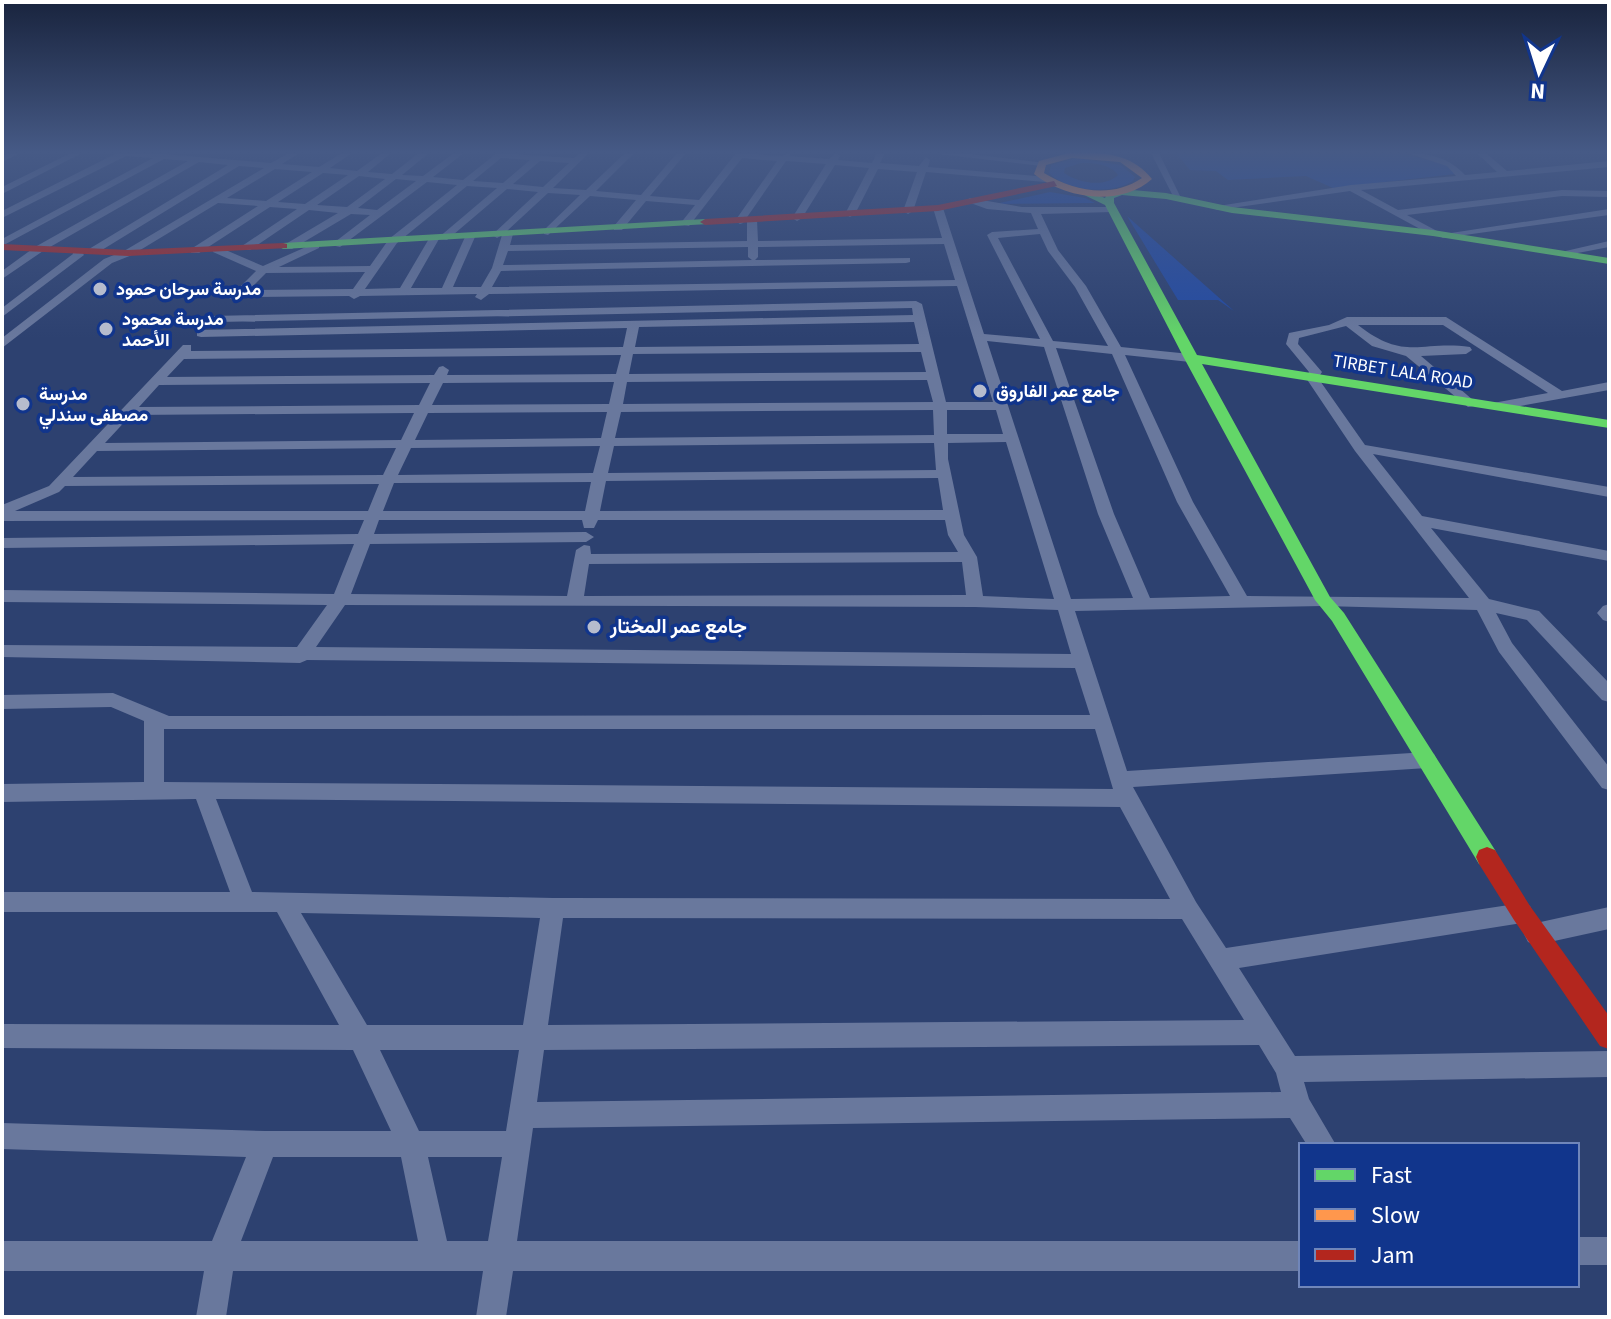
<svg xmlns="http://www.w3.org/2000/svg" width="1611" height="1319" viewBox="0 0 1611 1319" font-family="'Source Sans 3',Vazirmatn,sans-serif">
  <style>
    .green { fill: #234ba4; fill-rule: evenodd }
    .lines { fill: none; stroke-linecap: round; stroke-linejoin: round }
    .street { fill: #69789d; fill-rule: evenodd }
    .fast { fill: #63d668; fill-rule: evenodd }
    .slow { fill: #ff974d; fill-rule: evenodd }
    .jam { fill: #b3261e; fill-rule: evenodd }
    .poi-dot { fill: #b6bccd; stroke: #11358c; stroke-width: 3 }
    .labels { text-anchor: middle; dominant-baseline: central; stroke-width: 7; stroke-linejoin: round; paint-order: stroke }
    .far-poi-label { font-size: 18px; font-weight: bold; fill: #fff; stroke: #11358c; text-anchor: start }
    .far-street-label { font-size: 18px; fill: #fff; stroke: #11358c }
    .poi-label { font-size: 20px; font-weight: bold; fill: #fff; stroke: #11358c; text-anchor: start }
  </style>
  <rect width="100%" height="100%" fill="#2d4170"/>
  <!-- green -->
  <path class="green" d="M1176 153H1402L1446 165 1455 174 1333 188 1306 176 1228 180 1216 171 1190 170Z
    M1076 158 1121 165 1135 177 1133 181C1111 195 1068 192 1049 173L1051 165ZM1081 163C1094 163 1110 164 1118 175 1105 188 1078 183 1064 173L1065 168Z
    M1050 192 1085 198 1095 203 995 204Z
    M1127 216 1234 311 1218 300H1178Z"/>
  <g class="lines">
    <!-- street -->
    <path class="street" d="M9 153H20L2 162V156Z
      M71 153H82L2 194V187Z
      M117 153H151L271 163 289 153H299L282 164 319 167 342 153H352L330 168 357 171 382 153H391L368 172 392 174 419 153H429L402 175 423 176 454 153H464L433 177 463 180 497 153 574 158 580 153H589L553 188 586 190 625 153H634L596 191 641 195 677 153H686L650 196 699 200 736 153 781 156 791 153 789 156 829 159 836 153 840 156 838 160 872 163 877 153H885L880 163 919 166 926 157 930 160 928 167 1048 177 1045 182 926 172 913 211 908 214 903 211 917 172 878 169 855 214 850 217 845 214 869 168 835 165 802 218 797 221 792 218 826 164 786 161 743 223 740 224 735 221 777 161 742 158 689 226 680 224 695 205 646 201 622 230H614V226L636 200 590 196 548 235 544 234V230L580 195 548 193 507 231 513 234 510 245 747 241V220L752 217 757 220 758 241 942 238 933 208 938 205 943 208 984 334 1040 339 987 235 992 232 1038 229 1031 213 987 209 965 201 970 198 1022 207H1115L1117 209 1112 212 1041 214 1058 250 1086 286 1121 347 1190 354 1196 358 1190 362 1125 355 1193 502 1247 596 1469 598 1355 451 1306 378 1309 372 1286 344 1289 333 1329 325 1347 317H1446L1562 391 1609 382V390L1498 410 1491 406 1493 403 1548 393 1443 325H1358C1405 362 1421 340 1470 347L1472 350 1466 354 1421 356 1473 400V406L1468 407 1406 356 1372 346 1346 326 1299 338 1298 344 1322 372 1318 378 1365 445 1609 487V497L1373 454 1422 516 1609 551V561L1431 528 1489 599 1539 611 1609 683V702L1602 700 1527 620 1496 613 1512 643 1609 767V790L1602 788 1499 652 1477 610 1323 606 1075 611 1127 771 1427 752 1434 754 1437 760 1434 766 1427 768 1133 787 1196 902 1226 948 1522 903 1530 906 1533 913 1530 920 1522 923 1239 968 1295 1056 1609 1051V1077L1304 1082 1309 1099 1336 1145H1307L1290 1118 533 1128 517 1241H1301V1271H513L506 1317H476L483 1271H233L226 1317H196L204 1271H2V1241H212L246 1157 2 1149V1123L265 1131H391L353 1050 2 1048V1024L339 1025 277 912H2V892H230L196 799 2 802V784L144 782V721L111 707 2 709V695L113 693 169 716 1090 715 1075 668 307 660 300 663 2 657V645L297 647 327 605 2 602V590L334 594 354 544 2 548V538L358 534 364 520 2 521V505L49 486 183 345H191V351L623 347 627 328 201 337 197 336V330L913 315 912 308 216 322 212 320V316L916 301 922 304 946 402H993L957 286 489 294 481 300 475 297 477 294 360 296 354 299 349 296 242 297 235 301 229 298 256 271 213 252V248H221L263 266 315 243 319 244V248L279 267 370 266 389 239 457 185 427 182 340 247 331 245 370 215 351 214 292 249H284V245L338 213 309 210 250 250H242V246L297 209 270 207 199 253H191V249L258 206 218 203 132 255 112 263 2 348V338L104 259 124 251 264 168 239 166 97 253H89V249L228 165 199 162 43 251 2 279V271L35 247 188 161 164 159 2 246V239L153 158 126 156 2 218V211ZM501 158 530 160 503 183 473 181ZM540 161 569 163 543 187 513 184ZM275 169 312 172 266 201 227 198ZM323 173 348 175 305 204 278 202ZM359 176 385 179 347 207 317 205ZM396 179 416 181 377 210 358 208ZM467 186 497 188 438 238 430 237 400 288 365 289 397 243ZM507 189 538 192 492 235 497 238 502 235 492 268 481 287H453L475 237 470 234 465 237 442 288H411L439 239 447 240ZM1040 234 1048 251 1075 287 1108 346 1053 341 998 238ZM944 244 955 280 492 287 501 271 906 263 910 262V258L755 260 758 257V247ZM748 247V257L752 260 503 265 508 251ZM365 272 353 289 249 290 266 273ZM914 322 919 344 635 347 639 327ZM987 341 1044 347 1098 514 1133 598 1071 599ZM1056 348 1112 354 1177 502 1230 596 1150 598 1114 514ZM921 352 926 372 629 374 633 354ZM621 355 616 374 447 375 449 370 443 366 439 367 434 375 167 377 184 359ZM927 380 933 402 623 404 627 382ZM614 382 609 404 432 405 443 383ZM430 383 419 405 139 407 159 385ZM933 410 934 435 615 438 621 412ZM947 410H996L1003 434H947ZM607 412 601 438 415 440 428 413ZM414 413 401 440 105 443 131 415ZM1006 442 1054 599 983 596 977 557 964 535 948 459V443ZM934 443 936 470 608 473 614 446ZM600 446 593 473 398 475 411 448ZM396 448 383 475 73 477 97 451ZM938 478 943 510 600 511 606 481ZM591 482 585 511H383L394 483ZM379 484 368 511H15L59 492 65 486ZM379 520H582L584 528H594L598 520H945L948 535 958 552 591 554 590 546 584 545 576 550 567 596 351 594 370 544 586 542 594 537 586 532 374 534ZM962 562 966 595 584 596 589 564ZM345 605 975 607 1058 610 1071 654 316 647ZM164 729H1095L1113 789 164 782ZM216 799 1120 807 1170 899 553 898 252 892ZM301 913 540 918 523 1025H367ZM563 918 1182 919 1244 1020 548 1025ZM1259 1045 1276 1073 1281 1092 537 1102 544 1050ZM380 1050H519L506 1131H419ZM273 1157H401L418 1241H241ZM428 1157H502L488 1241H447Z
      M930 153H962L1046 163 1042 166Z
      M1151 153H1159L1181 198 1173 196Z
      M1407 153C1429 153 1450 158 1465 175L1497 172 1477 153H1486L1507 171 1609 161V167L1361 190 1398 210 1562 190 1609 191V197L1562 196 1407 215 1437 231V235L1433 236 1350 191 1217 210 1212 207 1351 185 1456 176 1447 166Z
      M1609 209V215L1443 238 1438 235Z
      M1609 241V247L1562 256 1557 253Z
      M71 248H79L84 255 2 317V308L73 254Z
      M1609 604V622L1603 620 1597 613 1603 606Z
      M1609 907V929L1536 945 1528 942 1524 934 1528 926 1536 923Z
      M1577 1237H1609V1265H1577Z"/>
    <!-- fast -->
    <path class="fast" d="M1121 189 1166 193 1232 207 1433 230 1609 258V264L1433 236 1232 213 1166 199 1122 195 1114 198V203L1197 355 1609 420V428L1202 364 1330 597 1344 613 1495 850 1498 857 1495 864 1487 867 1479 864 1332 621 1315 600 1184 358 1105 205 1078 192 1083 189 1105 198 1107 194Z
      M705 219 710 222 708 224 283 249 278 246 283 243Z"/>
    <!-- slow -->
    <path class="slow" d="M1069 153C1100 152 1131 152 1152 179 1121 207 1065 199 1034 174L1039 161ZM1072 158 1120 162 1142 178C1111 199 1074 191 1044 173L1046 165Z"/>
    <!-- jam -->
    <path class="jam" d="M1054 181 1057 186 938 211 705 225 700 222 705 219 938 205Z
      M283 243 287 244V248L128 256 2 250V244L128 250Z
      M1487 847 1495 850 1530 906 1609 1016V1049L1600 1046 1514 920 1479 864 1476 857 1479 850Z"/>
  </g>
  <!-- sky -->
  <linearGradient id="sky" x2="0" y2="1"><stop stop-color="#19243e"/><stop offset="0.45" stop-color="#465a86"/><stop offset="1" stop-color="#465a86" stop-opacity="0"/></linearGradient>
  <rect width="1611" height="338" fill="url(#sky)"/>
  <!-- markers -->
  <g class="poi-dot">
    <circle cx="100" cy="289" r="8"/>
    <circle cx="106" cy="329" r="8"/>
    <circle cx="980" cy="391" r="8"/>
    <circle cx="23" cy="404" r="8"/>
    <circle cx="594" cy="627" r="8"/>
  </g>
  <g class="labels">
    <!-- far-poi labels -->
    <g class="far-poi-label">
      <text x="116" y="289">مدرسة سرحان حمود</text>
      <text x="122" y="319">مدرسة محمود<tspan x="122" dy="21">الأحمد</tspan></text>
      <text x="996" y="391">جامع عمر الفاروق</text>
      <text x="39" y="394">مدرسة<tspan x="39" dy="21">مصطفى سندلي</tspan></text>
    </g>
    <!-- far-street labels -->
    <g class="far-street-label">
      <text transform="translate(1403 372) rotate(9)">TIRBET LALA ROAD</text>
    </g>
    <!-- poi labels -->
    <g class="poi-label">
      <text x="610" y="627">جامع عمر المختار</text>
    </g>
  </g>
  <!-- border -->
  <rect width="1611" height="1319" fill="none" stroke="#ffffff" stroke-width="8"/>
  <!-- legend -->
  <rect x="1299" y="1143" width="280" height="144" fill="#11358c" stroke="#7086ba" stroke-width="2"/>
  <rect x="1315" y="1169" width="40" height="12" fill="#63d668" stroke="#7086ba" stroke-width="2"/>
  <text x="1371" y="1183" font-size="24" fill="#ffffff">Fast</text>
  <rect x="1315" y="1209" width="40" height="12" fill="#ff974d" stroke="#7086ba" stroke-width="2"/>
  <text x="1371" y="1223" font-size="24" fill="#ffffff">Slow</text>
  <rect x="1315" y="1249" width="40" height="12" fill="#b3261e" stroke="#7086ba" stroke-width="2"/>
  <text x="1371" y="1263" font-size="24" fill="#ffffff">Jam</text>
  <!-- north arrow -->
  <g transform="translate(1539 72) rotate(184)" stroke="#11358c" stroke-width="6" paint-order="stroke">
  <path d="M0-6L14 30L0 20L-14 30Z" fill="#ffffff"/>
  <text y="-12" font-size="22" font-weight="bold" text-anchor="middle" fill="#ffffff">N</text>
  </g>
</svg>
